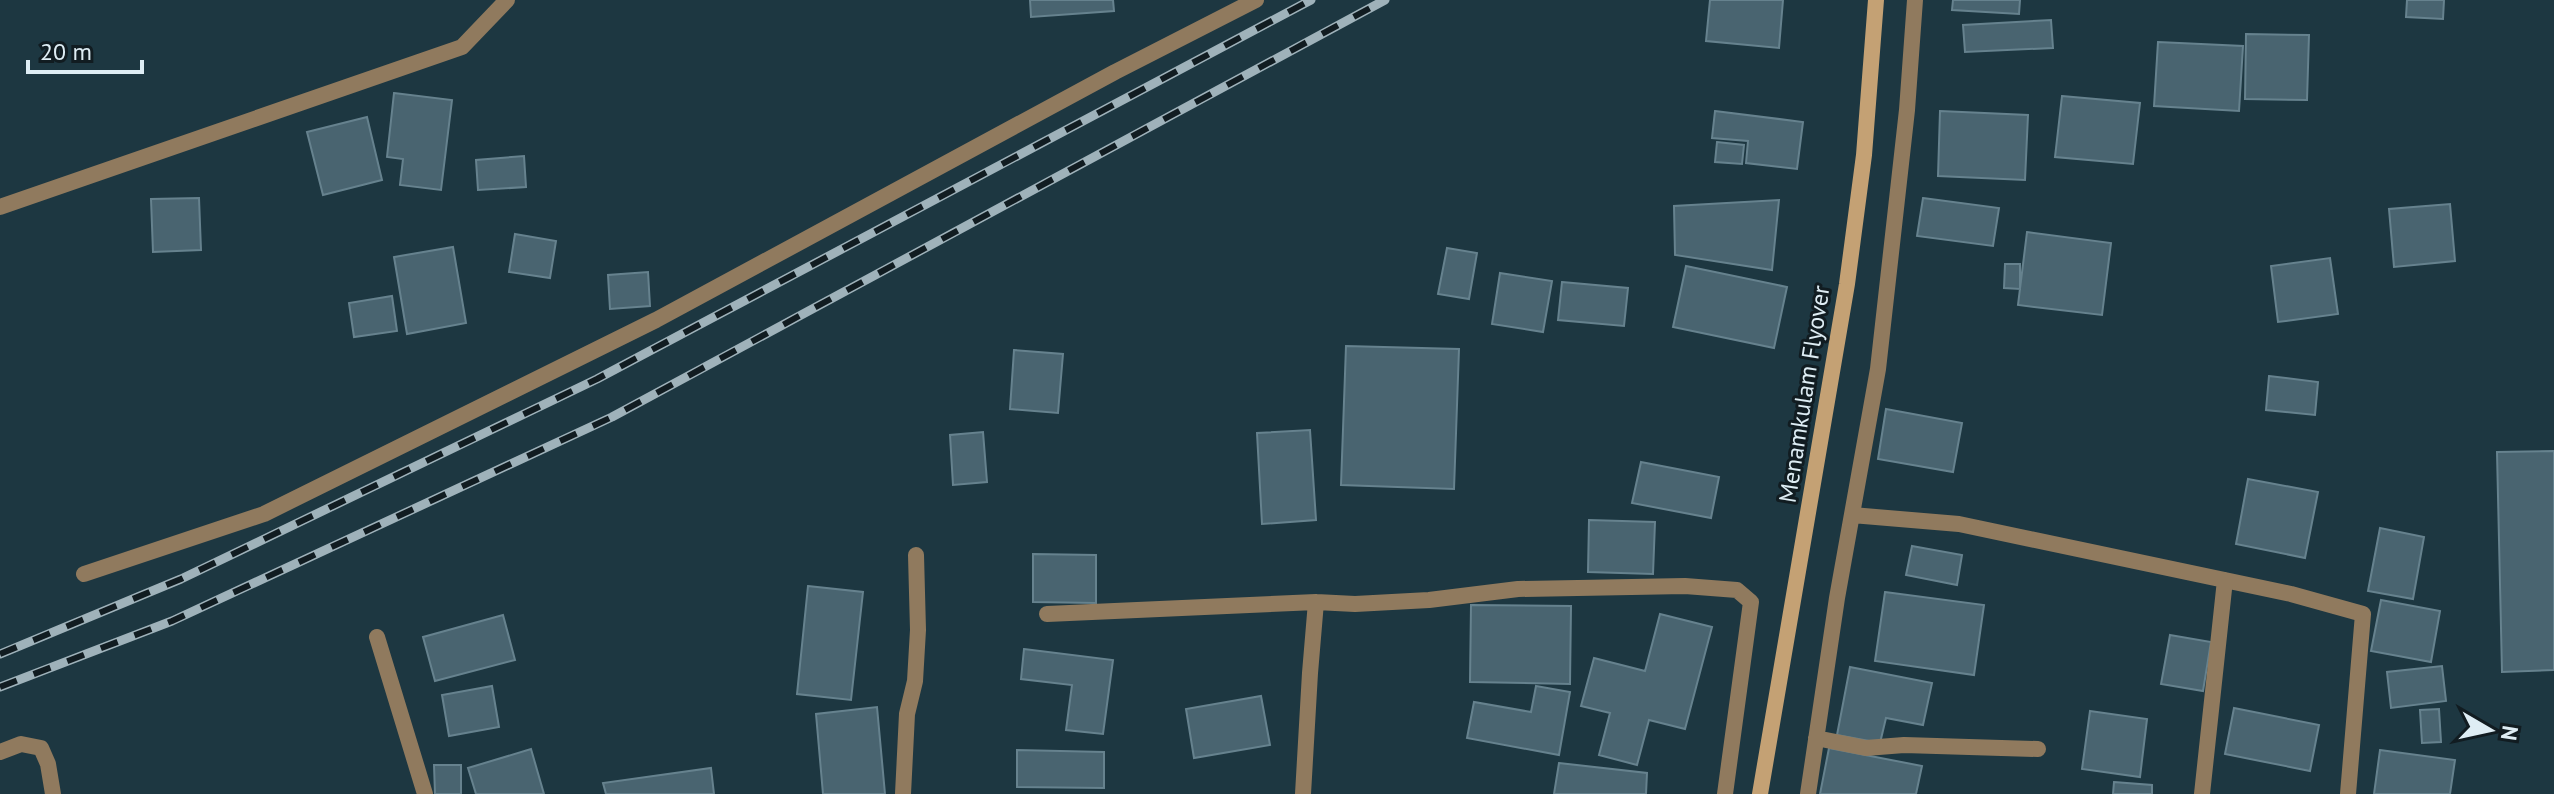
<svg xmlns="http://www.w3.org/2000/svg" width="2554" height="794" viewBox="0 0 2554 794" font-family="'PT Sans',sans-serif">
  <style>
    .building { fill: #496470; stroke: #66828e; stroke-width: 2 }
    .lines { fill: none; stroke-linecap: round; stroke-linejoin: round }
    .street { stroke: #907a5e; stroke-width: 16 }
    .secondary { stroke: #c4a174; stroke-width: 16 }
    .rail-casing { stroke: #9fb2ba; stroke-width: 9 }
    .rail { stroke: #111c21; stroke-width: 6; stroke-dasharray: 18; stroke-linecap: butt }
    .labels { text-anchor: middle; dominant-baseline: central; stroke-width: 6; stroke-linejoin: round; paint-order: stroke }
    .street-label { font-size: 24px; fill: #deedf4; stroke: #111c21 }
  </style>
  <rect width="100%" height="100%" fill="#1d3741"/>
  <!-- building -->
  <path class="building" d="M1030 0H1113L1114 11 1031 17Z
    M1710 0H1783L1779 48 1706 41Z
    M1953 0H2020L2019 14 1952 10Z
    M2407 0H2444L2443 19 2406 17Z
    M2051 20 2053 48 1965 52 1963 25Z
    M2246 34 2309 35 2307 100 2245 99Z
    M2158 42 2243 46 2239 111 2154 106Z
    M394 93 452 100 441 190 400 185 403 159 387 157Z
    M2062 96 2140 103 2133 164 2055 157Z
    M1715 111 1803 122 1797 169 1746 163 1748 141 1712 138Z
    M1940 111 2028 115 2025 180 1938 176Z
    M367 117 382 180 323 195 307 132Z
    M1717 142 1744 145 1742 164 1715 162Z
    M524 156 526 187 478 190 476 160Z
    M199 198 201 250 153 252 151 199Z
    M1923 198 1999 208 1993 246 1917 236Z
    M1779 200 1772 270 1675 255 1674 206Z
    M2450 204 2455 261 2394 267 2389 209Z
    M2027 232 2111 243 2102 315 2018 305Z
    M515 234 556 241 550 278 509 272Z
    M453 247 466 323 407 334 394 257Z
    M1447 248 1477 253 1469 299 1438 294Z
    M2330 258 2338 314 2278 322 2271 266Z
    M2005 264H2020V289L2004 288Z
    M1686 266 1787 287 1774 348 1673 327Z
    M648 272 650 306 610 309 608 275Z
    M1500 273 1552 281 1543 332 1492 324Z
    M1562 282 1628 288 1624 326 1558 320Z
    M392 296 397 331 354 337 349 303Z
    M1346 346 1459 349 1454 489 1341 485Z
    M1014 350 1063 354 1058 413 1010 409Z
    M2269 376 2318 382 2315 415 2266 410Z
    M1886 409 1962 423 1953 472 1878 459Z
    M1310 430 1316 520 1262 524 1257 433Z
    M983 432 987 482 953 485 950 435Z
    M2554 451V670L2502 672 2497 452Z
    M1641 462 1719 477 1711 518 1632 503Z
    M2248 479 2318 492 2305 558 2236 544Z
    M1589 520 1655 522 1653 574 1588 572Z
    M2380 528 2424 537 2413 599 2368 591Z
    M1912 546 1962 555 1957 585 1906 575Z
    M1033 554 1096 555V603L1033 602Z
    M808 586 863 592 851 700 797 694Z
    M1885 592 1984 605 1974 675 1875 661Z
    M2381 600 2440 611 2431 662 2371 651Z
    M1471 605 1571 606 1570 684 1470 682Z
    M1660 614 1712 627 1685 729 1649 720 1637 765 1599 755 1610 713 1581 706 1594 658 1645 671Z
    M503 615 515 660 435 681 423 637Z
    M2170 635 2211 642 2203 691 2161 684Z
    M1024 649 1113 660 1103 734 1066 730 1072 685 1021 679Z
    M2442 666 2446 701 2391 708 2387 672Z
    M1850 667 1932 683 1923 725 1886 718 1880 743 1837 735Z
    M492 686 499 727 449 736 442 695Z
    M1536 686 1570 692 1559 755 1467 738 1474 702 1531 712Z
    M1261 696 1270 745 1194 758 1186 709Z
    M877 707 885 794H823L816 714Z
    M2234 708 2319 725 2310 771 2225 754Z
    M2439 709 2441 742 2422 743 2420 710Z
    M2090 711 2147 719 2140 777 2082 769Z
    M1829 748 1922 766 1916 794H1820Z
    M531 749 544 794H476L468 768Z
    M1017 750 1104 752V788L1017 787Z
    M2380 750 2455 760 2450 794H2374Z
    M1559 763 1647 773 1646 794H1554Z
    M434 765H461V794H435Z
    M711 768 714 794H606L603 783Z
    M2114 782 2152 785V794H2113Z"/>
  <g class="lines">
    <!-- street -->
    <path class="street" d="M0 207 462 47 507 0
      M1852 515 1959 524 2291 594 2363 614 2348 794
      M84 574 264 514 656 320 1115 72 1256 0
      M1047 614 1316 602 1355 604 1429 600 1518 589 1685 586 1737 590 1751 602 1725 794
      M377 637 425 794
      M1816 738 1866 748 1904 745 2038 749
      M0 752 21 744 41 748 48 764 53 794
      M903 794 907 714 915 681 918 630 916 555
      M1303 794 1310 673 1316 602
      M1808 794 1837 598 1878 369 1907 110 1915 0
      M2202 794 2225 580"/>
    <!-- secondary -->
    <path class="secondary" d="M1760 794 1847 284 1864 155 1876 0"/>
    <!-- rail casing -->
    <g class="rail-casing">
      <path id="rail" d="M0 654 181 579 597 379 1311 0
        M0 687 172 621 612 417 1385 0"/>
    </g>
    <!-- rail -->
    <use href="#rail" class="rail"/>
  </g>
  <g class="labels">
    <!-- street labels -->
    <g class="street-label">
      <text transform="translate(1804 394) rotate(-81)">Menamkulam Flyover</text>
    </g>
  </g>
  <!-- north arrow -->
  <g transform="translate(2490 730) rotate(99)" stroke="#111c21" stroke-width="6" paint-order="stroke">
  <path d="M0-6L14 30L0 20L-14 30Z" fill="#deedf4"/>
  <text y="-12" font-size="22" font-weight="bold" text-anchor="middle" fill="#deedf4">N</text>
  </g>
  <!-- scale -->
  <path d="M28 60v12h114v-12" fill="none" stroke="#deedf4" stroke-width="4"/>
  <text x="40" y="60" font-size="24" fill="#deedf4" stroke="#111c21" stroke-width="6" paint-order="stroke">20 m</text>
</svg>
